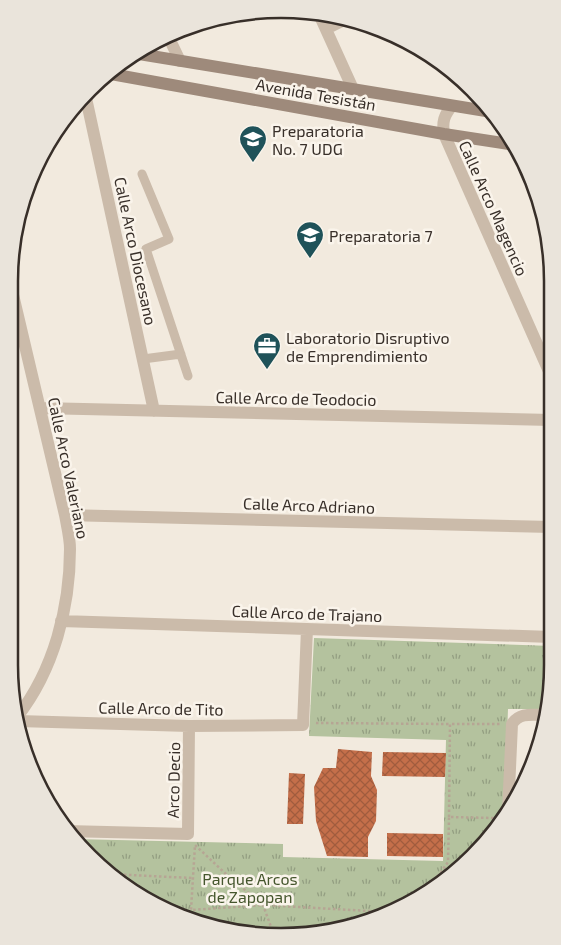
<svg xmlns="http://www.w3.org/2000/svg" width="561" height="945" viewBox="0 0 561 945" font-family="'Exo 2',sans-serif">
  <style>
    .park { fill: url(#park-tufts) }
    .building { fill: url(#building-cross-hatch) }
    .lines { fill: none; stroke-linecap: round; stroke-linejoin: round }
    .path { stroke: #b6a594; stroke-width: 2.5; stroke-dasharray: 2.5 2.5; stroke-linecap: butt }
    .lane { stroke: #cbbbaa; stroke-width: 9 }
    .street { stroke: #cbbbaa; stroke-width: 12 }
    .secondary { stroke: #9e8a7b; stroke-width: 12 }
    .labels { text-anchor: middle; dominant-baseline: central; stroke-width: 5; stroke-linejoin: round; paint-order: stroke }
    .street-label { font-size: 16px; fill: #382f29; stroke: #faf4eb }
    .poi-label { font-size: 16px; fill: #382f29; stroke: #faf4eb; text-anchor: start }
    .park-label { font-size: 16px; fill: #45562d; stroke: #faf4eb }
    .rim { fill: none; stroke: #382f29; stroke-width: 2.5 }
  </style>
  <defs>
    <pattern id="park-tufts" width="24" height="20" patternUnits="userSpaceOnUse" patternTransform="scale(1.25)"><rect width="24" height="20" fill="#b4c29e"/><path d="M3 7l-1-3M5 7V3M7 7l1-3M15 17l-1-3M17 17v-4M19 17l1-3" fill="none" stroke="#939e81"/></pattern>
    <pattern id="building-cross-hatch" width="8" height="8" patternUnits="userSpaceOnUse" patternTransform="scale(1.25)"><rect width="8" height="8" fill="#c46f4a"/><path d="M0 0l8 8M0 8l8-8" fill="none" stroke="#a05c3e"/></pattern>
  </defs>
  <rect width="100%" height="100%" fill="#f2eade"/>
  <!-- park -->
  <path class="park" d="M314 638 552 646V683L546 709H508L504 818 446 880 368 922 281 936 193 922 115 880 74 839 283 844V857L443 861 446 740 309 736Z"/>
  <!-- building -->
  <path class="building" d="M338 749 372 752 371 776 377 790 376 821 368 837V857L327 856 316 821 314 787 323 768H336Z
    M383 752 446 753 445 777 382 776Z
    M289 773 305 774 303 824H287Z
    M387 833 443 834V857L387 856Z"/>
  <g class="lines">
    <!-- path -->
    <path class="path" d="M316 723 450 724
      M449 817 450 724H500
      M109 874 192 878
      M429 889 448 862 449 817 493 818V830
      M183 916 191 910
      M274 935 263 905 227 875 195 845 191 910 263 905 387 912"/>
    <!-- lane -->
    <path class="lane" d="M142 174 169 239 146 249 188 376
      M143 359 181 354"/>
    <!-- street -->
    <path class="street" d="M319 14 353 89
      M326 29 346 19
      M169 38 180 61
      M86 98 154 411
      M452 106C444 115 442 122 444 134L552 378
      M9 278 65 515C67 526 70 538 70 549 70 607 54 670 17 717
      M40 408 552 420
      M65 515 552 527
      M61 621 552 637
      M18 721 189 726 303 725 307 629
      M508 812 512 724C520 712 532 715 545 715
      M66 831 188 834 189 726"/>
    <!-- secondary -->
    <path class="secondary" d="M133 53 492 112
      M111 74 444 134 516 145"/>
  </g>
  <!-- icons -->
  <defs>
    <g id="university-pin" transform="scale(1.4375)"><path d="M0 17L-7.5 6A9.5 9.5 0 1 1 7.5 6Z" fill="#1f5259" stroke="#faf4eb"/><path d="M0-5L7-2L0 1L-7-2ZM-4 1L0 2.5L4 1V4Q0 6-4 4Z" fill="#fff"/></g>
    <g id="office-pin" transform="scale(1.4375)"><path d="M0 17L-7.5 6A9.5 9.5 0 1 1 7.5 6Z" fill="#1f5259" stroke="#faf4eb"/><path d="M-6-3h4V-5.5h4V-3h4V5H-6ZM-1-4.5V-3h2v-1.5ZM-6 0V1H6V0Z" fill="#fff"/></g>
  </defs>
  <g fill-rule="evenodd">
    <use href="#university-pin" x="253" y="139"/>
    <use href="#university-pin" x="310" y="235"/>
    <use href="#office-pin" x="267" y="346"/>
  </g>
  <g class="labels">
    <!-- street labels -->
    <g class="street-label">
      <text transform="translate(316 94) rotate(10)">Avenida Tesistán</text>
      <text transform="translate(494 208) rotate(66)">Calle Arco Magencio</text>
      <text transform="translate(136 251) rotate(78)">Calle Arco Diocesano</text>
      <text transform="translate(296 398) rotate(1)">Calle Arco de Teodocio</text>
      <text transform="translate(69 468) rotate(78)">Calle Arco Valeriano</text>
      <text transform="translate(309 505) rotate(2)">Calle Arco Adriano</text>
      <text transform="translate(307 613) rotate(2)">Calle Arco de Trajano</text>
      <text transform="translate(161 708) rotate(1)">Calle Arco de Tito</text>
      <text transform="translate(173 780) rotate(-89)">Arco Decio</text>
    </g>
    <!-- poi labels -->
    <g class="poi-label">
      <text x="272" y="130">Preparatoria<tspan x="272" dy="18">No. 7 UDG</tspan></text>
      <text x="329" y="235">Preparatoria 7</text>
      <text x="286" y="337">Laboratorio Disruptivo<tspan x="286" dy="18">de Emprendimiento</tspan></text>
    </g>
    <!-- park labels -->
    <g class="park-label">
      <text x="250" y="878">Parque Arcos<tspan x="250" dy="18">de Zapopan</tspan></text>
    </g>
  </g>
  <!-- crop -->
  <path d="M0 0H561V945H0ZM281 18H281A263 263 0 0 1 544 281V665A263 263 0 0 1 281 928H281A263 263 0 0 1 18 665V281A263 263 0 0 1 281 18Z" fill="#eae4db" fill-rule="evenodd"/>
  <path class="rim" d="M281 18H281A263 263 0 0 1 544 281V665A263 263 0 0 1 281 928H281A263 263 0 0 1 18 665V281A263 263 0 0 1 281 18Z"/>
</svg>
